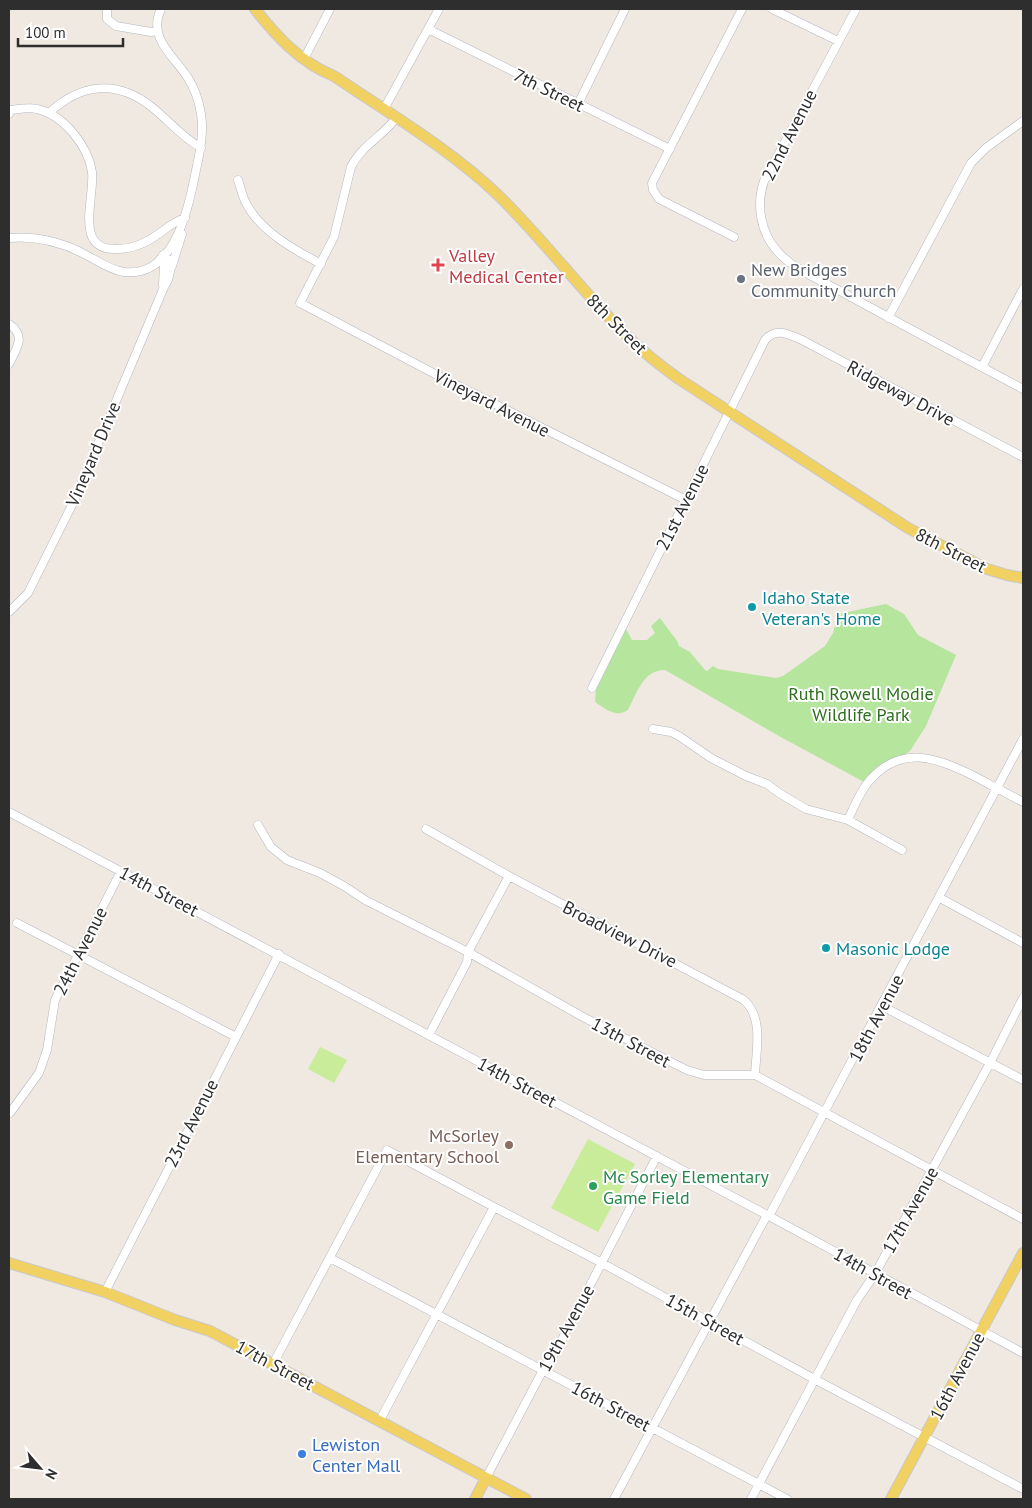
<svg xmlns="http://www.w3.org/2000/svg" width="1032" height="1508" viewBox="0 0 1032 1508" font-family="'PT Sans',sans-serif">
  <style>
    .green { fill: #b6e59e }
    .pitch { fill: #c9ec9a }
    .lines { fill: none; stroke-linecap: round; stroke-linejoin: round }
    .minor-casing { stroke: #b4b7c1; stroke-width: 9 }
    .major-casing { stroke: #c9c9c9; stroke-width: 12 }
    .minor { stroke: #fff; stroke-width: 8 }
    .major { stroke: #f2d163; stroke-width: 10 }
    .health-dot { fill: #e0444e; stroke: #fff; stroke-width: 2 }
    .worship-dot { fill: #6b7280; stroke: #fff; stroke-width: 2 }
    .culture-dot { fill: #0f9aa8; stroke: #fff; stroke-width: 2 }
    .education-dot { fill: #8d6e63; stroke: #fff; stroke-width: 2 }
    .leisure-dot { fill: #2e9e5b; stroke: #fff; stroke-width: 2 }
    .shop-dot { fill: #3f7fe0; stroke: #fff; stroke-width: 2 }
    .labels { text-anchor: middle; dominant-baseline: central; stroke-width: 4; stroke-linejoin: round; paint-order: stroke }
    .street-label { font-size: 18px; fill: #2e2e2e; stroke: #fff }
    .health-label { font-size: 18px; fill: #be3a42; stroke: #fff; text-anchor: start }
    .worship-label { font-size: 18px; fill: #5b616d; stroke: #fff; text-anchor: start }
    .culture-label { font-size: 18px; fill: #0d838f; stroke: #fff; text-anchor: start }
    .park-label { font-size: 18px; fill: #2c6e1b; stroke: #fff }
    .education-label { font-size: 18px; fill: #785e54; stroke: #fff; text-anchor: end }
    .leisure-label { font-size: 18px; fill: #27864d; stroke: #fff; text-anchor: start }
    .shop-label { font-size: 18px; fill: #366cbe; stroke: #fff; text-anchor: start }
  </style>
  <rect width="100%" height="100%" fill="#efe9e1"/>
  <!-- green -->
  <path class="green" d="M886 604 904 614 918 635 956 655 926 726 910 751 864 782 777 735 665 670C643 670 637 693 628 710 615 718 606 709 595 702L596 690 626 629 632 640H647L655 633 651 626 660 618 677 641 679 646 690 652 705 670 707 671 713 666 718 669 776 678 783 676 825 646 833 633 838 614Z"/>
  <!-- pitch -->
  <path class="pitch" d="M320 1047 347 1060 334 1083 308 1069Z
    M588 1139 635 1164 598 1232 551 1208Z"/>
  <g class="lines">
    <!-- minor casing -->
    <g class="minor-casing">
      <path id="minor" d="M107 9V19L116 26 151 32 156 31
        M772 9 838 41
        M856 9 764 181C756 205 760 232 778 252 793 269 822 281 842 292 902 325 963 357 1023 389
        M428 29 670 149
        M304 59 330 9
        M578 104 625 9
        M384 109 439 9
        M49 113C81 83 118 79 153 108 169 121 182 137 201 148
        M9 114 11 110C20 109 29 107 37 109 64 115 88 146 92 172 95 198 73 251 117 249 132 249 148 242 160 233 168 227 175 221 185 218
        M396 118C383 136 361 146 351 167L334 237 300 303 437 375 686 500
        M238 180C241 188 242 196 246 203 260 231 293 249 321 264
        M734 237 659 199 653 190 652 183 742 9
        M9 238C36 236 62 242 86 255 98 261 110 270 124 272 175 278 189 207 196 170 200 152 204 132 201 114 199 101 195 89 188 78 174 56 147 38 161 9
        M160 259 164 264 163 285
        M172 266 182 234
        M888 318 971 163 986 148 1023 121
        M9 324C27 336 16 349 9 364
        M982 367 1023 289
        M9 612 28 593 74 501 164 287 168 280 172 263 163 255
        M592 688 765 340C776 327 788 334 802 340L1023 457
        M653 729 671 732 679 736 711 758 746 776 767 784 779 793 806 809 848 820 902 850
        M9 812 767 1215 1023 1353
        M848 820C854 807 860 791 870 780 902 744 936 758 972 775 989 784 1006 793 1023 802
        M258 825 271 847 287 860 320 873 344 886 365 900 468 952 583 1017 673 1063 687 1070 704 1075H755L1023 1219
        M426 829 509 876 744 1000C764 1018 756 1051 755 1075
        M940 898 1023 943
        M17 923 236 1037
        M882 1006 1023 1080
        M429 1035 467 962 468 952 509 876
        M10 1113 39 1073 47 1050 55 1000 121 871
        M769 1216 1023 739
        M330 1258 787 1499
        M105 1292 279 954
        M273 1364 387 1150 494 1207 602 1263 816 1380 1023 1489
        M380 1420 494 1207
        M486 1478 543 1370 556 1351 657 1156
        M614 1499 767 1215
        M751 1499 857 1300 875 1274 990 1063 1023 998"/>
    </g>
    <!-- major casing -->
    <g class="major-casing">
      <path id="major" d="M255 9C276 36 301 63 334 76 390 114 450 149 499 196 543 239 580 289 624 333 641 350 659 365 679 379L908 528 987 569 1007 575 1023 578
        M9 1263 105 1292 175 1320 210 1331 526 1499
        M475 1499 486 1478
        M891 1499 1023 1253"/>
    </g>
    <!-- minor -->
    <use href="#minor" class="minor"/>
    <!-- major -->
    <use href="#major" class="major"/>
  </g>
  <!-- markers -->
  <path class="health-dot" d="M435.5 257.5h5v5h5v5h-5v5h-5v-5h-5v-5h5z"/>
  <circle class="worship-dot" cx="741" cy="279" r="5"/>
  <g class="culture-dot">
    <circle cx="752" cy="607" r="5"/>
    <circle cx="826" cy="948" r="5"/>
  </g>
  <circle class="education-dot" cx="509" cy="1145" r="5"/>
  <circle class="leisure-dot" cx="593" cy="1186" r="5"/>
  <circle class="shop-dot" cx="302" cy="1454" r="5"/>
  <g class="labels">
    <!-- street labels -->
    <g class="street-label">
      <text transform="translate(549 90) rotate(26)">7th Street</text>
      <text transform="translate(789 135) rotate(-63)">22nd Avenue</text>
      <text transform="translate(617 324) rotate(45)">8th Street</text>
      <text transform="translate(901 393) rotate(28)">Ridgeway Drive</text>
      <text transform="translate(492 403) rotate(27)">Vineyard Avenue</text>
      <text transform="translate(93 454) rotate(-67)">Vineyard Drive</text>
      <text transform="translate(682 507) rotate(-63)">21st Avenue</text>
      <text transform="translate(951 550) rotate(27)">8th Street</text>
      <text transform="translate(159 891) rotate(28)">14th Street</text>
      <text transform="translate(620 934) rotate(27)">Broadview Drive</text>
      <text transform="translate(80 951) rotate(-63)">24th Avenue</text>
      <text transform="translate(876 1018) rotate(-62)">18th Avenue</text>
      <text transform="translate(631 1042) rotate(28)">13th Street</text>
      <text transform="translate(517 1082) rotate(28)">14th Street</text>
      <text transform="translate(191 1123) rotate(-63)">23rd Avenue</text>
      <text transform="translate(910 1210) rotate(-61)">17th Avenue</text>
      <text transform="translate(873 1273) rotate(29)">14th Street</text>
      <text transform="translate(705 1319) rotate(29)">15th Street</text>
      <text transform="translate(566 1328) rotate(-61)">19th Avenue</text>
      <text transform="translate(275 1365) rotate(28)">17th Street</text>
      <text transform="translate(957 1376) rotate(-62)">16th Avenue</text>
      <text transform="translate(611 1406) rotate(28)">16th Street</text>
    </g>
    <!-- health labels -->
    <g class="health-label">
      <text x="449" y="255">Valley<tspan x="449" dy="21">Medical Center</tspan></text>
    </g>
    <!-- worship labels -->
    <g class="worship-label">
      <text x="751" y="269">New Bridges<tspan x="751" dy="21">Community Church</tspan></text>
    </g>
    <!-- culture labels -->
    <g class="culture-label">
      <text x="762" y="597">Idaho State<tspan x="762" dy="21">Veteran's Home</tspan></text>
      <text x="836" y="948">Masonic Lodge</text>
    </g>
    <!-- park labels -->
    <g class="park-label">
      <text x="861" y="693">Ruth Rowell Modie<tspan x="861" dy="21">Wildlife Park</tspan></text>
    </g>
    <!-- education labels -->
    <g class="education-label">
      <text x="499" y="1135">McSorley<tspan x="499" dy="21">Elementary School</tspan></text>
    </g>
    <!-- leisure labels -->
    <g class="leisure-label">
      <text x="603" y="1176">Mc Sorley Elementary<tspan x="603" dy="21">Game Field</tspan></text>
    </g>
    <!-- shop labels -->
    <g class="shop-label">
      <text x="312" y="1444">Lewiston<tspan x="312" dy="21">Center Mall</tspan></text>
    </g>
  </g>
  <!-- border -->
  <rect width="1032" height="1508" fill="none" stroke="#2e2e2e" stroke-width="20"/>
  <!-- north arrow -->
  <g transform="translate(40 1468) rotate(118)" stroke="#ffffff" stroke-width="4" paint-order="stroke">
  <path d="M0-4L9 19L0 12L-9 19Z" fill="#2e2e2e"/>
  <text y="-8" font-size="14" font-weight="bold" text-anchor="middle" fill="#2e2e2e">N</text>
  </g>
  <!-- scale -->
  <path d="M18 38v8h105v-8" fill="none" stroke="#2e2e2e" stroke-width="2.5"/>
  <text x="25" y="38" font-size="15" fill="#2e2e2e" stroke="#ffffff" stroke-width="4" paint-order="stroke">100 m</text>
</svg>
